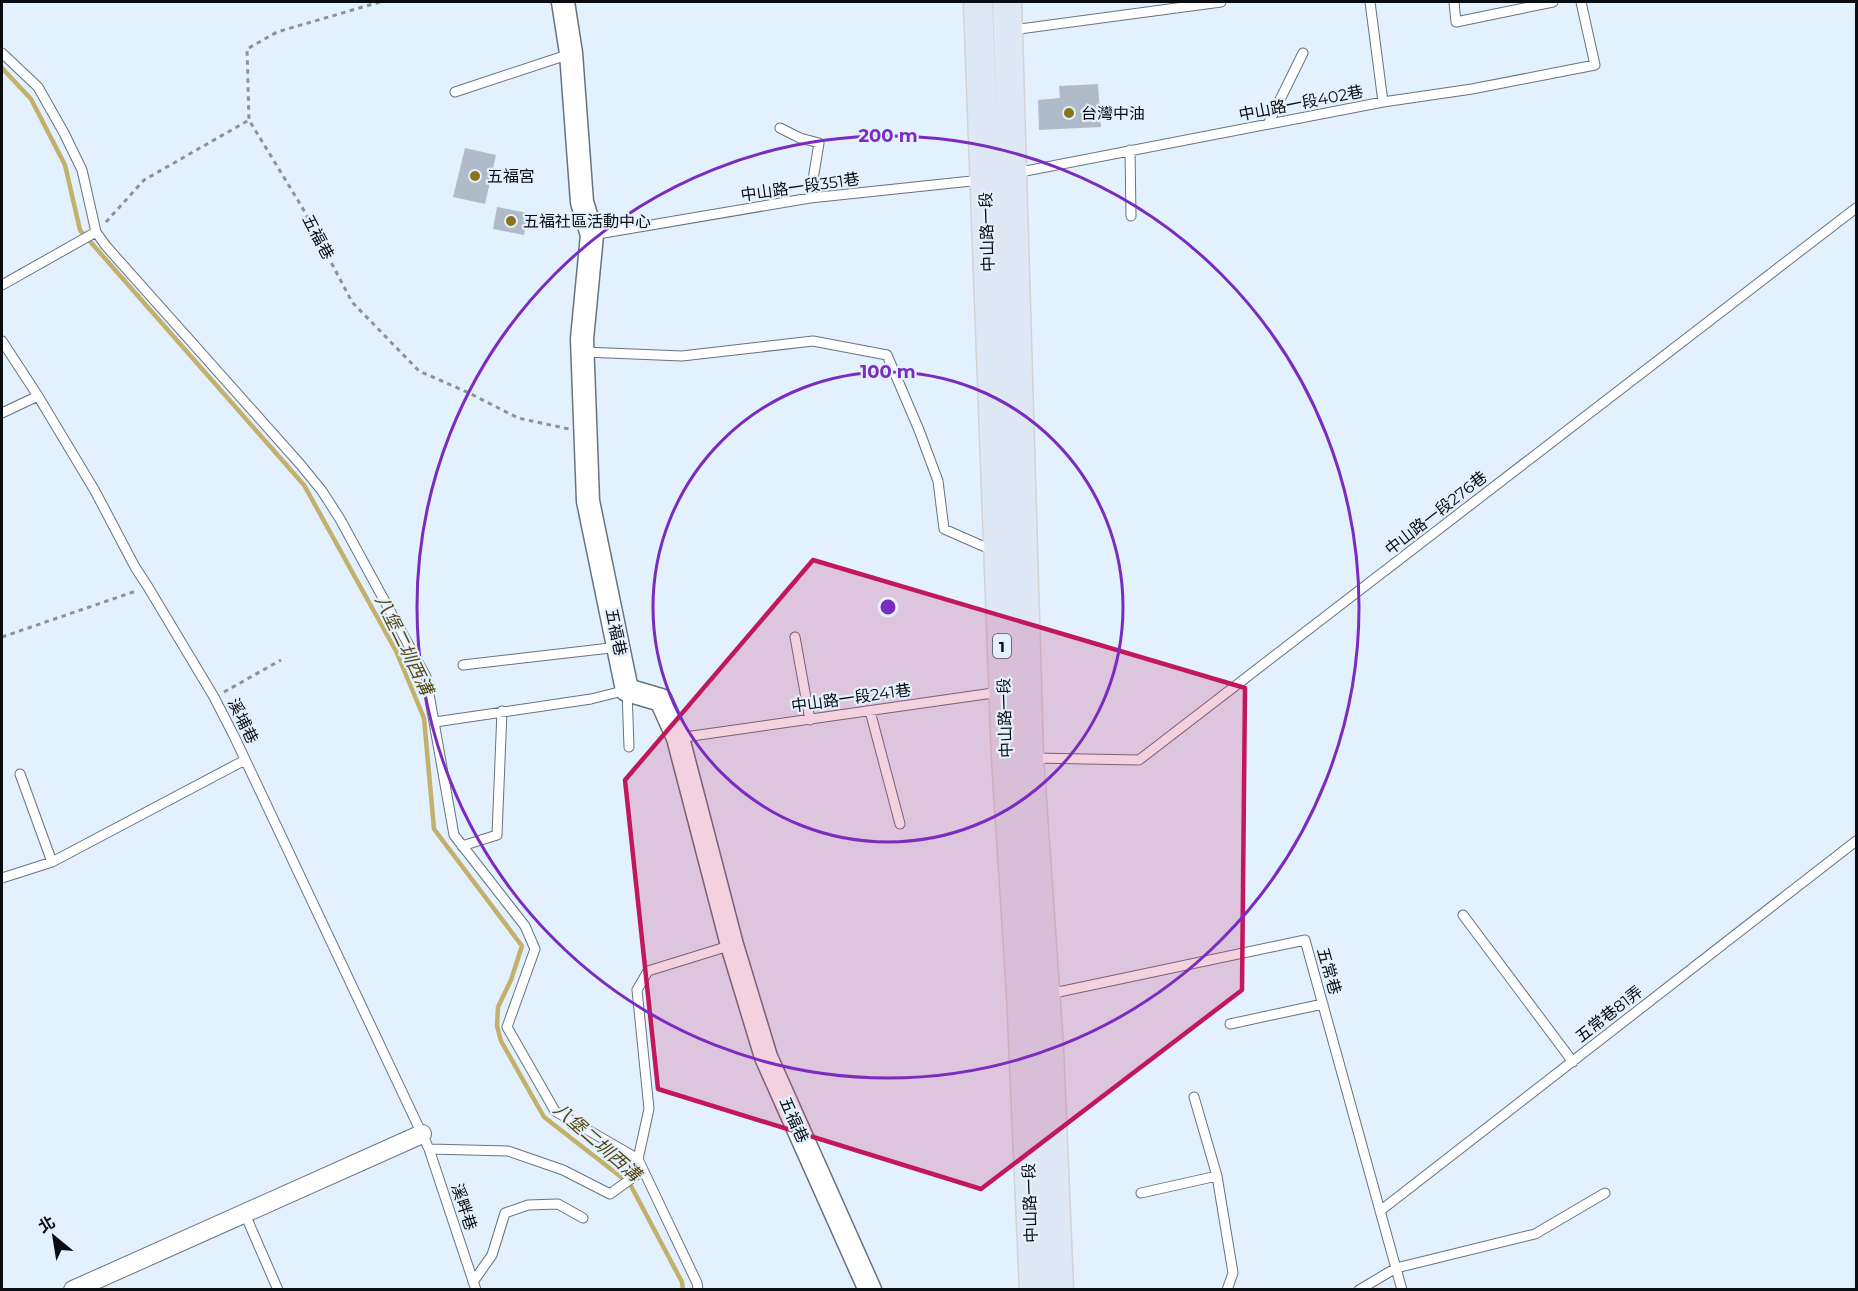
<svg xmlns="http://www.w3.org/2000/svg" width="1858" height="1291" viewBox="0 0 1858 1291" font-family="Montserrat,'Noto Sans TC',sans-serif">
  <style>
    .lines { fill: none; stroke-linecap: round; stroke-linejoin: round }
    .stream { stroke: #c3b06b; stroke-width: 4.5 }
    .building { fill: #afbbc9 }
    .service-casing { stroke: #687380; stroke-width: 11 }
    .minor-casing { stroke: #687380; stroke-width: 20 }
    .tertiary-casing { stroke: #687380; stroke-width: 25 }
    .primary-casing { stroke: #d3d3d4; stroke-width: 31 }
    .path { stroke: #89929d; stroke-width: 3; stroke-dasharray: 4.5 4.5; stroke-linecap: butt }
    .service { stroke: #fff; stroke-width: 9 }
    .minor { stroke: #fff; stroke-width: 18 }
    .tertiary { stroke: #fff; stroke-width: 22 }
    .primary { stroke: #dee8f5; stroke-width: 28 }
    .marked { fill: #c2185b; fill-opacity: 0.2; stroke: #c2185b; stroke-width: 4.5; stroke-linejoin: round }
    .ring { fill: none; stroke: #7b2cbf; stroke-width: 3 }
    .poi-dot { fill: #8a7417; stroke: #e3f0fe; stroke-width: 2 }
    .labels { text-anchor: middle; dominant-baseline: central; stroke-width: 4.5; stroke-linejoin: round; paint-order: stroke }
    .shield { fill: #e3f0fe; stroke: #4a5058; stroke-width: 1.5 }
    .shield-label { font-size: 15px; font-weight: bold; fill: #090c11 }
    .street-label { font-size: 16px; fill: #090c11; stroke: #e3f0fe }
    .poi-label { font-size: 16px; fill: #090c11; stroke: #e3f0fe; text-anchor: start }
    .water-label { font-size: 18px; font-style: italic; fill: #554711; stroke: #e3f0fe }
    .centre { fill: #7b2cbf; stroke: #e3f0fe; stroke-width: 3 }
    .ring-label { font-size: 18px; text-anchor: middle; font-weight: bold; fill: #7b2cbf; stroke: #e3f0fe; stroke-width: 4.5; stroke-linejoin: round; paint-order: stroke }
  </style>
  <rect width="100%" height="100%" fill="#e3f0fe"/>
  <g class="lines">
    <!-- stream -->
    <path class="stream" d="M2 68 31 99 65 165 80 230 304 485 396 651 424 718 434 829 522 946 511 980 498 1007 497 1026 501 1041 544 1117 630 1184 682 1282 683 1290"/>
  </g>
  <!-- building -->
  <path class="building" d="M1098 84 1101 127 1039 130 1038 100 1060 98 1059 86Z
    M465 148 496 155 485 204 453 197Z
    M497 207 528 213 524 235 493 229Z"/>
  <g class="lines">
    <!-- service casing -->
    <g class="service-casing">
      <path id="service" d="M1370 2 1383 102
        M1454 2 1456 22 1553 2
        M1012 30 1221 2
        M2 53 38 87 64 133 82 170 96 232 106 246 300 464 322 491 340 519 426 677 454 835 525 926 535 949 507 1027 555 1111 638 1159 697 1283 698 1290
        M455 92 570 54
        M1268 124 1303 53
        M780 128 800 138 819 143 810 198
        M1130 150 1131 216
        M1015 173 1383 102 1472 89 1595 65 1581 2
        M592 235 810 198 981 180
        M2 285 96 232
        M2 341 38 396 95 491 135 567 148 587 214 697 234 736 429 1149 476 1290
        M584 352 682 356 813 341 887 355 919 430 938 481 944 529 994 551
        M2 413 38 396
        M795 637 810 720
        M463 665 619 647
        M870 711 900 824
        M435 722 591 699 627 690 629 747
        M678 738 1000 692
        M1033 758 1139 760 1856 208
        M20 774 52 862
        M462 846 497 835 502 711
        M2 878 52 862 245 760
        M1463 915 1573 1062
        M1049 994 1305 940 1402 1290
        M1230 1024 1323 1004
        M1194 1097 1217 1176 1233 1273 1227 1290
        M429 1149 508 1151 563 1170 610 1194 639 1173 638 1159 649 1109 637 990 648 971 732 945
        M1141 1193 1217 1176
        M1380 1211 1856 841
        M244 1212 278 1290
        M473 1282 492 1255 505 1213 528 1205 558 1204 583 1218
        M1359 1290 1396 1268 1535 1234 1605 1193"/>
    </g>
    <!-- minor casing -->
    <g class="minor-casing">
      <path id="minor" d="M73 1290 422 1134"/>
    </g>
    <!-- tertiary casing -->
    <g class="tertiary-casing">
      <path id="tertiary" d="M563 2 571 53 582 202 592 235 582 339 588 501 627 690 661 700 678 738 732 945 766 1057 870 1290"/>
    </g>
    <!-- primary casing -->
    <g class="primary-casing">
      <path id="primary" d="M978 2 1006 757 1021 992 1034 1290
        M1007 2 1029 758 1049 1049 1059 1290"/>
    </g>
    <!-- path -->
    <path class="path" d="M380 2 277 32 247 49 249 120 302 207 352 302 419 371 467 392 518 418 569 429
      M106 222 144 180 249 120
      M2 637 136 591
      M224 692 281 660"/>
    <!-- service -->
    <use href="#service" class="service"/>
    <!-- minor -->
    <use href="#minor" class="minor"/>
    <!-- tertiary -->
    <use href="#tertiary" class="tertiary"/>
    <!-- primary -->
    <use href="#primary" class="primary"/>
  </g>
  <!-- marked area -->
  <path class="marked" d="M813 560 1245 688 1242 990 981 1189 658 1089 625 780Z"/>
  <!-- distance rings -->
  <g class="ring">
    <circle cx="888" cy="607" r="235"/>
    <circle cx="888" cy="607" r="471"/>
  </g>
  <!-- markers -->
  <g class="poi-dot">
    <circle cx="1069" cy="113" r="6"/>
    <circle cx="475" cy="176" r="6"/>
    <circle cx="511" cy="221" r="6"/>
  </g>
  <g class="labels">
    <!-- shield labels -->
    <rect class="shield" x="993" y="634" width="18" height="24" rx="4.5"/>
    <g class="shield-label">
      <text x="1002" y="646">1</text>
    </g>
    <!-- street labels -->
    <g class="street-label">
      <text transform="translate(1301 103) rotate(-11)">中山路一段402巷</text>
      <text transform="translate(800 187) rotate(-8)">中山路一段351巷</text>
      <text transform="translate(987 232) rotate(-92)">中山路一段</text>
      <text transform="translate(318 237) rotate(62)">五福巷</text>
      <text transform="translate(1436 513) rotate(-38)">中山路一段276巷</text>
      <text transform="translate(616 632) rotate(78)">五福巷</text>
      <text transform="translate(851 698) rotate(-8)">中山路一段241巷</text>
      <text transform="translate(1005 718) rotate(-92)">中山路一段</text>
      <text transform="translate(243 721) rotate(64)">溪埔巷</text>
      <text transform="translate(1329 971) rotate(74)">五常巷</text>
      <text transform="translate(1609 1014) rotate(-38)">五常巷81弄</text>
      <text transform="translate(794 1120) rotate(66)">五福巷</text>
      <text transform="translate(1030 1203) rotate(-92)">中山路一段</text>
      <text transform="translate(464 1207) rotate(72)">溪畔巷</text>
    </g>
    <!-- poi labels -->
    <g class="poi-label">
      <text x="1081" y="113">台灣中油</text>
      <text x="487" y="176">五福宮</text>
      <text x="523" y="221">五福社區活動中心</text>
    </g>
    <!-- water labels -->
    <g class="water-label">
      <text transform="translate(404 645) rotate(64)">八堡二圳西溝</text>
      <text transform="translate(597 1142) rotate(41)">八堡二圳西溝</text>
    </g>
  </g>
  <circle cx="888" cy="607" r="9" class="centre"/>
  <g class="ring-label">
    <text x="888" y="142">200 m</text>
    <text x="888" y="378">100 m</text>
  </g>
  <!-- border -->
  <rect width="1858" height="1291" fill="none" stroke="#090c11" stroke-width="6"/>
  <!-- north arrow -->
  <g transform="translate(54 1237) rotate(330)" stroke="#e3f0fe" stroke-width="4.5" paint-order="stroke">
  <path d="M0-4.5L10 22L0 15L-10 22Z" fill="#090c11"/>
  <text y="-9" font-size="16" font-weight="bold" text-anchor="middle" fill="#090c11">北</text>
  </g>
</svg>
